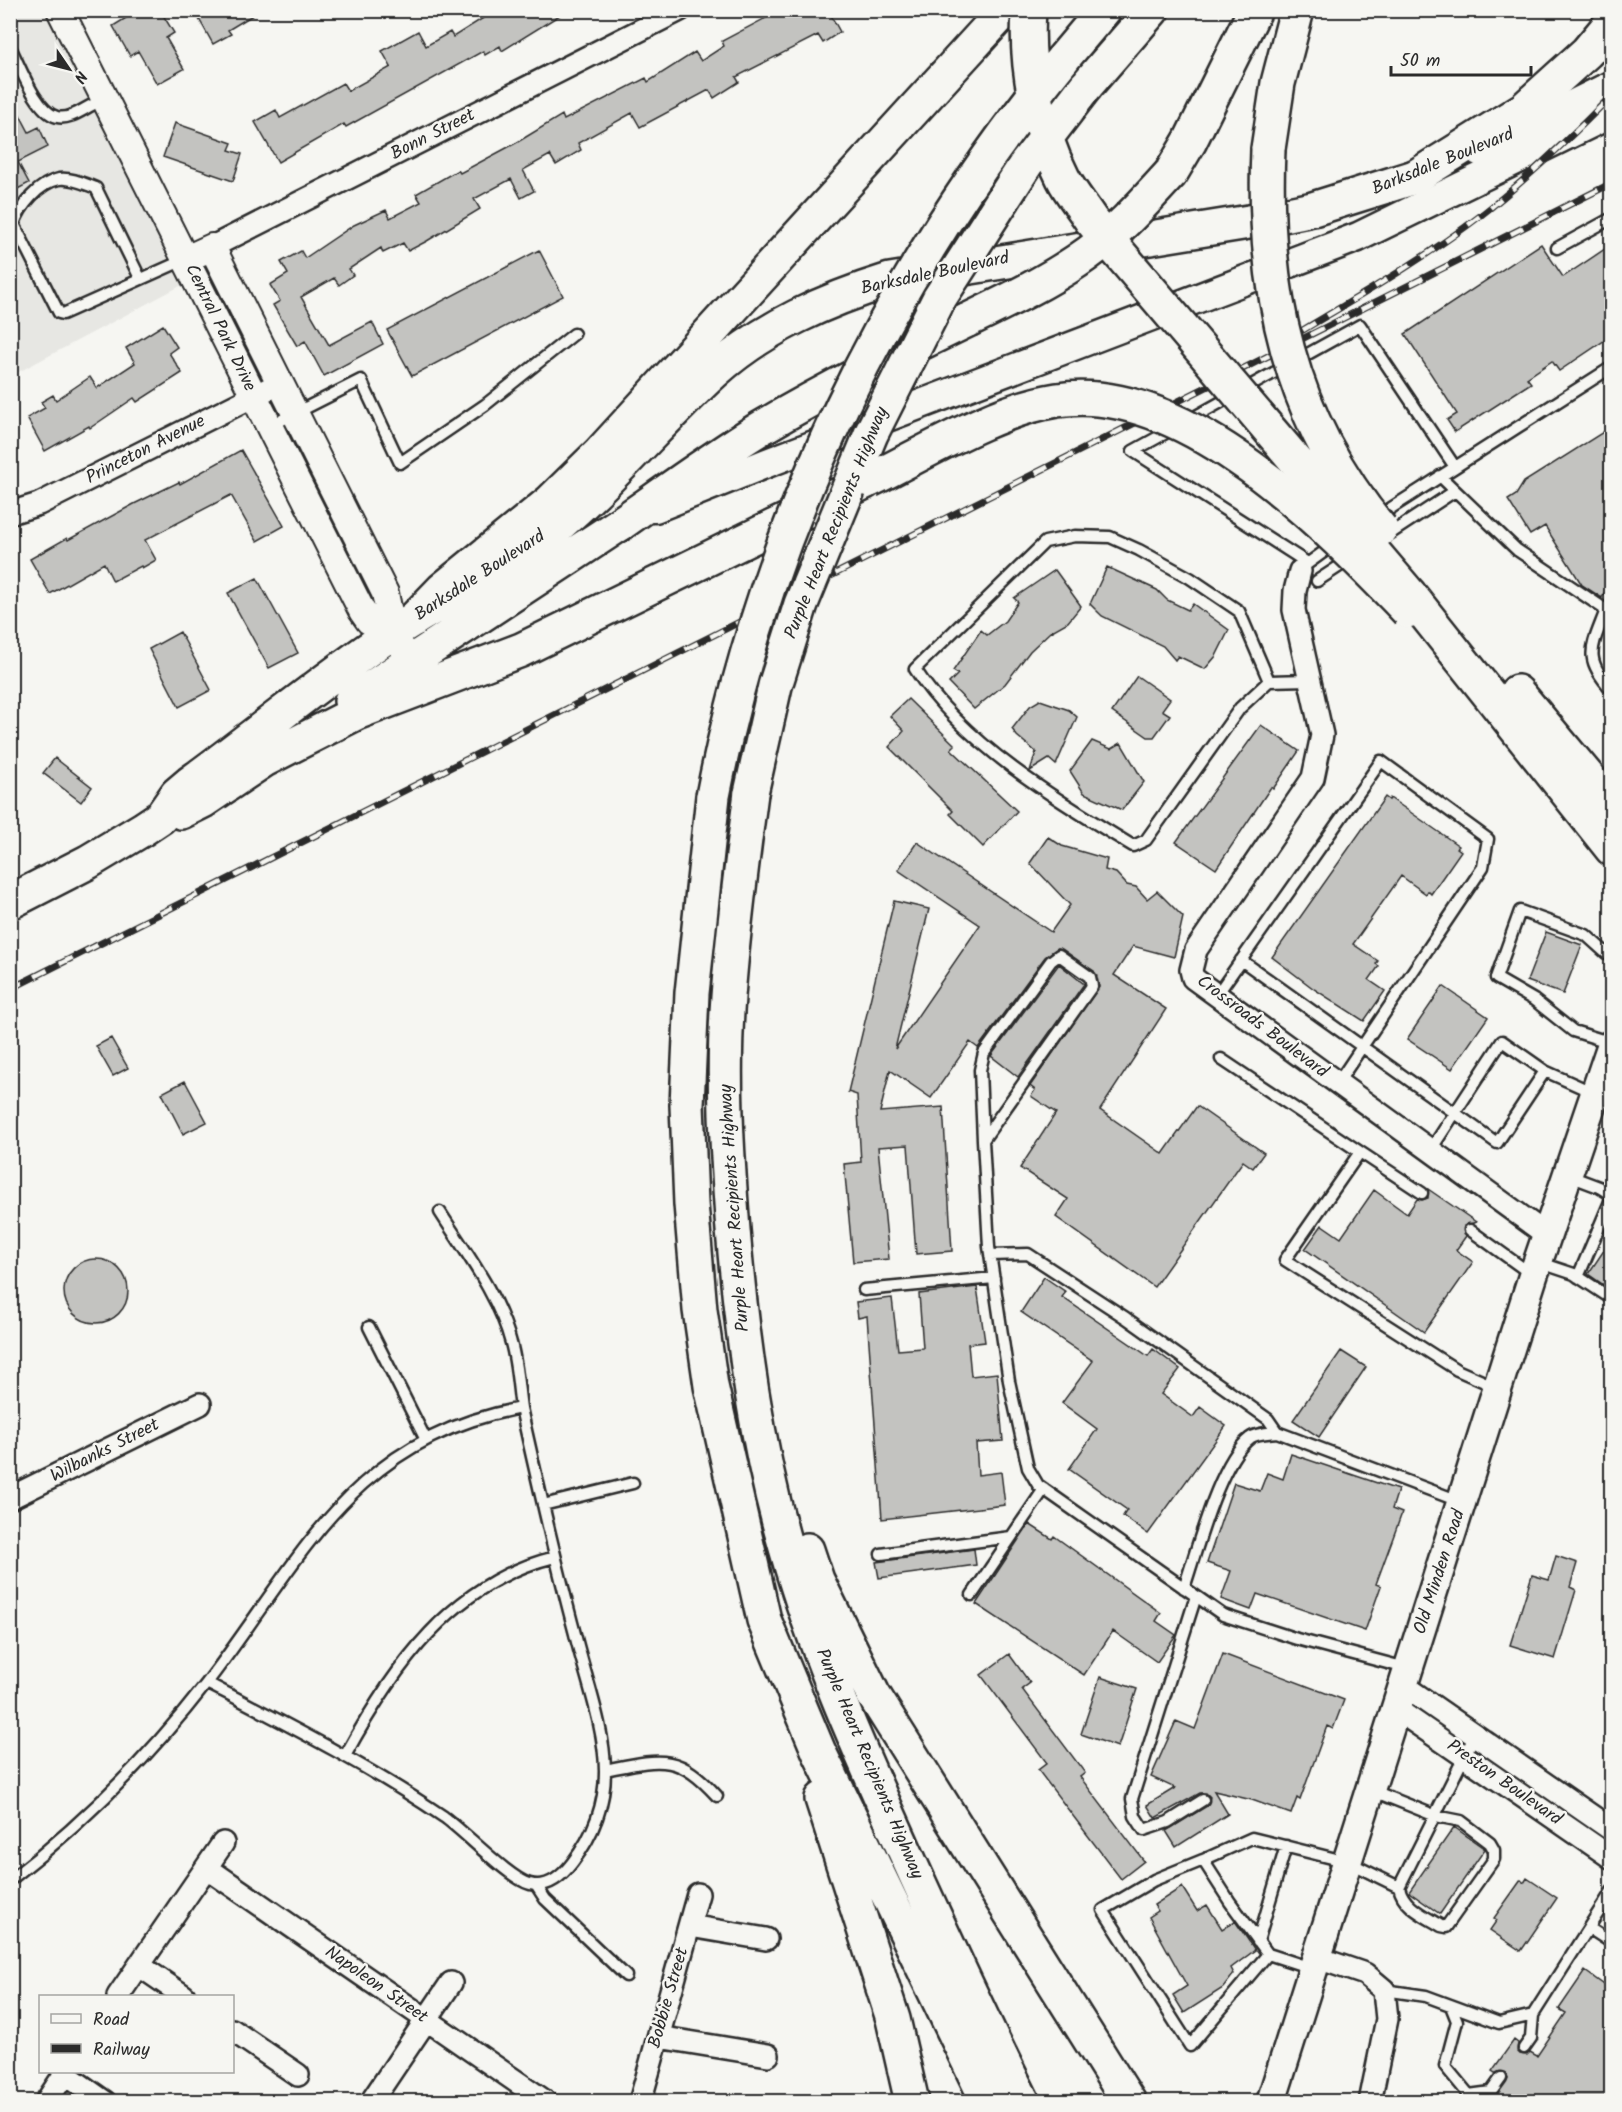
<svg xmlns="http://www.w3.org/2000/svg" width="1622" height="2112" viewBox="0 0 1622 2112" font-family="Kalam,sans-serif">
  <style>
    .built { fill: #e7e7e3 }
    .building { fill: #c3c3c0; stroke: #2b2b2b; stroke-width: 1.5 }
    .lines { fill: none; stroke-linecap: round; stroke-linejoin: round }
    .service-casing { stroke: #2b2b2b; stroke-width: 15 }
    .minor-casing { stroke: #2b2b2b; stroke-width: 26 }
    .tertiary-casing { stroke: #2b2b2b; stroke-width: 30 }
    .secondary-casing { stroke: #2b2b2b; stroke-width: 33 }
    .primary-casing { stroke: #2b2b2b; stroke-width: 38 }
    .motorway-casing { stroke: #2b2b2b; stroke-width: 38 }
    .service { stroke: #f6f6f2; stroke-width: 10 }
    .minor { stroke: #f6f6f2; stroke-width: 21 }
    .tertiary { stroke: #f6f6f2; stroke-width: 26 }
    .secondary { stroke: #f6f6f2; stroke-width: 28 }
    .primary { stroke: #f6f6f2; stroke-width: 33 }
    .motorway { stroke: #f6f6f2; stroke-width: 33 }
    .rail-casing { stroke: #2b2b2b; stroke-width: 7 }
    .rail { stroke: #f6f6f2; stroke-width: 4.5; stroke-dasharray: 14; stroke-linecap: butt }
    .primary-bridge-casing { stroke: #2b2b2b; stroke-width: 38; stroke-linecap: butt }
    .motorway-bridge-casing { stroke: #2b2b2b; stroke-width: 38; stroke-linecap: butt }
    .primary-bridge { stroke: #f6f6f2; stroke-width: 33 }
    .motorway-bridge { stroke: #f6f6f2; stroke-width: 33 }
    .labels { text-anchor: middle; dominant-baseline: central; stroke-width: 5; stroke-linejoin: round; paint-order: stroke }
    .street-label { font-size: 18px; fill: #2b2b2b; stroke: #f6f6f2 }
  </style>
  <rect width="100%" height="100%" fill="#f6f6f2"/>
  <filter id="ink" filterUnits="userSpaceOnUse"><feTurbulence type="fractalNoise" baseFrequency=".0167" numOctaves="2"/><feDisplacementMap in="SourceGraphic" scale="12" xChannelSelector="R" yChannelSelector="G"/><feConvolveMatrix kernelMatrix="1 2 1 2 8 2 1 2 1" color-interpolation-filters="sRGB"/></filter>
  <g filter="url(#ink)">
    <!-- built -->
    <path class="built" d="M11 11H44L184 284 11 376Z"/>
    <!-- building -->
    <path class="building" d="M139 10H160L174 33 166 38 184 69 157 84 138 51 130 56 113 26Z
      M194 10H261L228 30 231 34 213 44Z
      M496 10H568L502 51 500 46 485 55 483 51 346 127 344 124 278 162 255 122 276 110 280 118 343 83 348 91 391 67 382 51 418 31 426 46 450 32 453 37Z
      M781 10H828L840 32 823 43 818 35 736 77 739 82 714 98 709 90 640 127 632 113 578 143 581 150 556 165 550 155 523 170 534 191 521 198 511 179 474 199 480 209 427 241 408 251 403 243 383 253 381 248 349 269 353 275 339 285 334 278 301 297 329 345 372 322 383 344 324 376 305 341 297 346 273 305 280 301 270 285 288 274 281 262 301 251 305 258 354 225 386 210 390 218 421 202 416 194 458 170 460 173 516 143 562 115 564 120 646 78 648 82 695 52 701 61 724 46 722 41Z
      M10 96 29 132 39 127 48 147 18 162 29 183 10 193Z
      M175 123 232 143 229 150 242 154 233 181 163 157Z
      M1541 244 1563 277 1611 245V336L1559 371 1552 361 1527 378 1531 383 1455 432 1447 420 1457 414 1405 334Z
      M539 250 563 296 412 376 387 330Z
      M163 325 177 347 169 353 182 373 137 402 134 398 90 428 89 426 45 451 27 418 45 408 41 402 53 395 56 400 90 377 97 388 135 363 126 348Z
      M1611 427V597L1604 593 1602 598 1582 585 1545 526 1530 535 1508 500 1516 495 1524 482Z
      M241 450 284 526 257 541 231 495 145 540 156 560 142 568 141 566 113 581 104 563 50 594 30 559 67 538 68 540 134 504 179 482 180 484Z
      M1107 567 1157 590 1167 600 1188 610 1193 604 1229 630 1216 656 1205 669 1178 656 1175 660 1163 646 1102 616 1090 604Z
      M1055 570 1081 606 1068 622 1050 632 1030 651 1005 684 974 709 949 683 958 674 953 671 981 630 987 635 1005 621 1018 602 1014 598Z
      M257 578 298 653 269 668 228 593Z
      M180 632 211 690 179 707 149 649Z
      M1137 676 1170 699 1162 710 1170 715 1154 737H1148L1112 712Z
      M908 699 955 745 951 749 1017 811 983 847 950 814 953 811 889 747 904 731 890 716Z
      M1040 700 1069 710 1077 717 1056 765 1049 759 1030 771 1036 752 1017 736 1012 729 1030 706Z
      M1261 725 1299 751 1273 789 1271 787 1216 869 1176 842Z
      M1092 741 1111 749 1121 743 1144 782 1122 810 1084 793 1070 771Z
      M55 758 92 787 81 802 43 773Z
      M1385 797 1389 800 1390 798 1459 846 1457 848 1461 851 1431 894 1428 891 1426 894 1401 876 1353 944 1378 961 1376 964 1379 966 1369 980 1385 991 1364 1021 1314 989 1272 957Z
      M1048 837 1062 846 1107 859 1105 870 1116 873 1127 885 1136 887 1147 899 1157 891 1183 917 1174 957 1133 946 1114 975 1166 1009 1100 1110 1163 1154 1197 1106 1264 1153 1253 1168 1243 1161 1154 1287 1056 1217 1068 1199 1020 1168 1056 1113 1031 1096 1035 1090 1030 1086 1099 987 1094 971 1058 948 1045 957 978 1048 970 1042 931 1098 890 1070 880 1112 943 1107 952 1251 916 1254 908 1145 878 1147 889 1259 853 1262 844 1164 861 1162 857 1095 848 1092 894 901 929 909 895 1049 980 925 898 870 917 842 1051 932 1070 905 1030 863Z
      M1546 932 1582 945 1563 994 1527 981Z
      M1059 964 1084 984 1018 1077 991 1056Z
      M1443 986 1488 1017 1452 1069 1407 1039Z
      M111 1038 128 1068 113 1076 96 1046Z
      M185 1081 207 1122 183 1134 162 1093Z
      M1428 1189 1476 1222 1464 1226 1466 1236 1456 1250 1473 1262 1424 1332 1305 1249 1322 1225 1341 1238 1374 1190 1407 1214 1417 1199 1422 1200 1428 1198Z
      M1611 1240V1290L1588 1274Z
      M64 1291a32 32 0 1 1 64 0a32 32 0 1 1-64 0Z
      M1044 1277 1066 1292 1062 1297 1148 1356 1153 1349 1180 1369 1161 1394 1193 1417 1200 1407 1226 1426 1148 1534 1123 1516 1127 1510 1069 1469 1097 1429 1062 1403 1093 1361 1021 1312Z
      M977 1287 985 1342 968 1344 971 1376 997 1373 1003 1441 976 1443 978 1475 1001 1472 1005 1505 882 1519 867 1316 858 1318 856 1302 892 1298 898 1350 923 1348 919 1294Z
      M1341 1351 1366 1367 1319 1437 1293 1420Z
      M1291 1454 1398 1490 1392 1509 1402 1513 1376 1584 1381 1586 1365 1631 1257 1594 1251 1610 1221 1599 1231 1571 1207 1563 1234 1483 1260 1491 1267 1473 1283 1479Z
      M1029 1524 1052 1539 1054 1536 1161 1613 1156 1621 1176 1635 1157 1662 1113 1631 1084 1675 976 1604Z
      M974 1549 976 1565 879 1578 876 1562Z
      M1556 1556 1577 1563 1570 1587 1576 1590 1555 1659 1510 1645 1532 1575 1549 1580Z
      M1009 1654 1030 1683 1022 1689 1085 1773 1080 1777 1144 1861 1121 1879 1038 1770 1047 1763 981 1675Z
      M1223 1654 1344 1700 1333 1729 1327 1726 1300 1800 1297 1798 1291 1814 1252 1800 1214 1791 1228 1814 1176 1847 1166 1831 1207 1806 1210 1797 1206 1793H1200L1155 1818 1147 1805 1175 1788 1151 1777 1176 1721 1195 1729Z
      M1100 1677 1137 1689 1118 1747 1081 1734Z
      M1454 1827 1485 1849 1440 1914 1409 1892Z
      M1527 1878 1557 1898 1521 1951 1490 1930 1497 1920 1494 1918 1521 1880 1524 1883Z
      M1182 1887 1197 1911 1207 1905 1222 1929 1235 1921 1255 1950 1231 1968 1234 1974 1223 1988 1184 2013 1173 1995 1187 1986 1149 1917 1158 1911 1154 1905Z
      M1585 1971 1611 1990V2102H1491L1508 2078 1505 2072 1495 2073 1492 2071 1514 2040 1518 2043 1517 2051 1520 2054 1527 2055 1530 2052 1537 2056 1566 2013 1559 2009Z"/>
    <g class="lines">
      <!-- service casing -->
      <g class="service-casing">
        <path id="service" d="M10 47C20 66 36 112 57 117 69 120 82 110 92 105
          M1557 248 1612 218
          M140 278 96 188C85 184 71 177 59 179 39 183 20 206 14 224L59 313 63 314 186 259
          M1187 421 1360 325 1455 467
          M268 427 361 380 400 463 485 405 574 334
          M1173 429 1133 451 1306 562
          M1440 476 1517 550 1612 614
          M1377 517 1612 367
          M1385 537 1455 491
          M1303 567 1336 543
          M1317 581 1352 558
          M1606 610C1592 648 1582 657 1612 690
          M1269 681 1240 708 1146 840 1133 846C1058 801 962 743 915 669L1045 542 1075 536 1110 537 1139 550 1190 578 1239 611 1269 681 1308 680
          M1612 955 1606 953 1586 935 1520 911 1496 978 1534 1000 1573 1031 1612 1043
          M1241 960 1497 1143 1545 1071 1594 1093
          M1216 996 1381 761 1488 839 1483 867 1337 1084
          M1221 1059 1360 1152 1285 1260 1457 1370 1498 1388
          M983 1140 980 1070 984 1053 1051 961 1059 955 1090 977 1092 986 983 1140 989 1247 1009 1381 1028 1468 1038 1485 1223 1615 1297 1639 1406 1668
          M1430 1151 1502 1041 1545 1071
          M1360 1152 1422 1193
          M1567 1175 1599 1187 1612 1195
          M1470 1230 1531 1274
          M990 1255 1028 1254 1126 1318 1268 1419 1277 1432C1269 1433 1256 1433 1250 1438 1219 1462 1197 1550 1184 1588
          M1538 1262 1574 1274 1612 1299
          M1578 1277 1612 1197
          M864 1290 994 1278
          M369 1327 426 1440
          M1277 1432 1459 1501
          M543 1505 633 1483
          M881 1554 1011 1537
          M972 1595 1044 1489
          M1196 1596 1132 1799 1135 1816 1144 1830 1168 1822 1203 1800
          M207 1683C288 1725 369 1766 444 1817 465 1832 510 1879 530 1884 548 1889 562 1876 572 1863 593 1836 605 1807 605 1771 605 1728 585 1676 575 1634 555 1559 538 1484 521 1408
          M345 1756C393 1668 452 1582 555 1557
          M605 1770C660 1759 677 1752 717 1796
          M1371 1790 1436 1816 1461 1821 1490 1843 1494 1850V1859L1446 1927 1441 1926C1425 1916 1403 1907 1399 1887
          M1203 1860 1154 1880 1103 1910 1190 2046 1268 1954
          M10 1880C84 1823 149 1757 206 1684 302 1560 349 1440 521 1408 518 1387 517 1364 511 1343 499 1296 466 1253 440 1212
          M536 1885 545 1899 626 1976
          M1589 1928 1612 1943
          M1258 1941 1286 1846
          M1311 1968 1268 1954 1230 1902 1203 1860 1252 1838 1348 1862 1399 1887 1475 1735
          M1384 1990 1426 1996 1499 2023 1533 2015 1612 1891
          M1451 2006 1457 2021 1445 2066 1469 2095 1464 2102
          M1524 2048 1531 2038 1533 2015
          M1469 2095 1491 2092 1501 2078"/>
      </g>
      <!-- minor casing -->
      <g class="minor-casing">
        <path id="minor" d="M212 247 680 10
          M10 513 39 504 280 383
          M1300 571 1295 591 1294 610 1322 735 1313 778 1196 950 1191 970 1193 978 1547 1235
          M10 1498 200 1404
          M1404 1686 1612 1830
          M1396 1709 1612 1858
          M207 1868 546 2102
          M690 1926 766 1939
          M1318 1958 1365 1974 1384 1990 1387 2019 1370 2102
          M140 1966 184 1996
          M118 1996 223 1843
          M232 2030 298 2075
          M658 2037 768 2055
          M65 2074 105 2102
          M46 2102 66 2072
          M371 2102 451 1983
          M640 2102 698 1894"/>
      </g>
      <!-- tertiary casing -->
      <g class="tertiary-casing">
        <path id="tertiary" d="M60 10 362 611 369 621 393 632
          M186 259 212 247 385 593 393 632 400 645"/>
      </g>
      <!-- secondary casing -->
      <g class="secondary-casing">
        <path id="secondary" d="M1479 151 1612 85
          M655 508 767 463 1358 237 1612 113
          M1271 2102 1533 1276 1612 1044"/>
      </g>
      <!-- primary casing -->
      <g class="primary-casing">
        <path id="primary" d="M351 701 620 524
          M260 762 356 713 521 650 865 482
          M181 812 203 801 279 750
          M10 902 88 862 143 829 161 817 177 794 190 783C259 733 324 678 395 631 440 601 490 578 534 545 600 495 653 428 714 372 764 327 826 300 890 280L1249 222 1313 209 1415 177"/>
      </g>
      <!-- motorway casing -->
      <g class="motorway-casing">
        <path id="motorway" d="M1062 60 1104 10
          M1086 86 1152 10
          M1268 149 1278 83 1297 10
          M1171 173 1190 141 1255 10
          M1415 177 1524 109 1587 52 1612 22
          M620 524C667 491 712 458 761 428 828 388 898 354 968 320
          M1410 595 1612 849
          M414 619 443 589 550 502 600 453 1005 10
          M1517 692 1612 806
          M751 793C742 861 733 929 728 997 722 1075 727 1153 733 1230 742 1337 756 1444 786 1548 815 1652 859 1749 903 1847 942 1933 981 2018 1023 2102
          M713 796 692 993 687 1105 691 1204 700 1310 711 1386 764 1620 819 1752 988 2102
          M807 1550 817 1580 873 1694 1129 2102
          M822 1799 893 2019 912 2102"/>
      </g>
      <!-- service -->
      <use href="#service" class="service"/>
      <!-- minor -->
      <use href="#minor" class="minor"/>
      <!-- tertiary -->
      <use href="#tertiary" class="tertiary"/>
      <!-- secondary -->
      <use href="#secondary" class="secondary"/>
      <!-- primary -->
      <use href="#primary" class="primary"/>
      <!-- motorway -->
      <use href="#motorway" class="motorway"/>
      <!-- rail casing -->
      <g class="rail-casing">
        <path id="rail" d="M1303 330C1363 294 1424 259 1480 216 1527 179 1570 138 1612 95
          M10 989 1612 183"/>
      </g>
      <!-- rail -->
      <use href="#rail" class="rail"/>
      <!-- primary-bridge casing -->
      <g class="primary-bridge-casing">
        <path id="primary-bridge" d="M870 480C927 452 994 410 1057 400 1185 380 1327 527 1408 611"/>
      </g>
      <!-- motorway-bridge casing -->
      <g class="motorway-bridge-casing">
        <path id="motorway-bridge" d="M1029 10C1025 67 1037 127 1063 178 1070 192 1082 206 1091 220L1410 595
          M1268 149C1262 290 1289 418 1381 529
          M968 320C1005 302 1043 284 1077 261 1113 237 1142 205 1171 173
          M751 793 775 686 801 604 871 434 939 299 1026 164 1086 86
          M713 796C765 526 889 272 1062 60"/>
      </g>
      <!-- primary-bridge -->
      <use href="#primary-bridge" class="primary-bridge"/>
      <!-- motorway-bridge -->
      <use href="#motorway-bridge" class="motorway-bridge"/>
    </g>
  </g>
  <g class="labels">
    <!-- street labels -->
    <g class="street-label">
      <text transform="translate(433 135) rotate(-27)">Bonn Street</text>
      <text transform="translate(1443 162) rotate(-22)">Barksdale Boulevard</text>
      <text transform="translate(935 274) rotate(-12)">Barksdale Boulevard</text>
      <text transform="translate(220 328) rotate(64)">Central Park Drive</text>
      <text transform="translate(146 450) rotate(-27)">Princeton Avenue</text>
      <text transform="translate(837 523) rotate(-68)">Purple Heart Recipients Highway</text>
      <text transform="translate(480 576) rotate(-33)">Barksdale Boulevard</text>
      <text transform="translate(1262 1027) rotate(37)">Crossroads Boulevard</text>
      <text transform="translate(735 1208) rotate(-94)">Purple Heart Recipients Highway</text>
      <text transform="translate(105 1451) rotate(-27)">Wilbanks Street</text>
      <text transform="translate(1440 1572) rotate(-72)">Old Minden Road</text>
      <text transform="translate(869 1764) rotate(67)">Purple Heart Recipients Highway</text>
      <text transform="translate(1504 1783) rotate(35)">Preston Boulevard</text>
      <text transform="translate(376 1985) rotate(35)">Napoleon Street</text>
      <text transform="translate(669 1998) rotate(-74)">Bobbie Street</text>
    </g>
  </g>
  <!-- margin -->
  <rect width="1622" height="2112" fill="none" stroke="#f6f6f2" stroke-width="36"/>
  <rect x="18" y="18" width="1586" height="2076" fill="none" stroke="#2b2b2b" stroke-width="2" filter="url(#ink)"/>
  <!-- legend -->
  <rect x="39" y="1995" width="195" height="78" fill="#f6f6f2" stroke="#a5a5a2" stroke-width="1.5"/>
  <rect x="51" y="2014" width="30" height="9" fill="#f6f6f2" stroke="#a5a5a2" stroke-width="1.5"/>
  <text x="93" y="2025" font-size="18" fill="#2b2b2b">Road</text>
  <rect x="51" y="2044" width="30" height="9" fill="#2b2b2b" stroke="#a5a5a2" stroke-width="1.5"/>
  <text x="93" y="2055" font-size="18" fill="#2b2b2b">Railway</text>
  <!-- north arrow -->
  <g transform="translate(69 69) rotate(125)" stroke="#f6f6f2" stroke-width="4.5" paint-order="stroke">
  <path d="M0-4.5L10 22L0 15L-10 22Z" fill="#2b2b2b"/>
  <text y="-9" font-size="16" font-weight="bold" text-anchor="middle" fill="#2b2b2b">N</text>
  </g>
  <!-- scale -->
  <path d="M1391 66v9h140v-9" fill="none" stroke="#2b2b2b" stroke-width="3"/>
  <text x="1400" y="66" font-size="18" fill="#2b2b2b" stroke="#f6f6f2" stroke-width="4.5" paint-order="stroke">50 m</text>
</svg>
